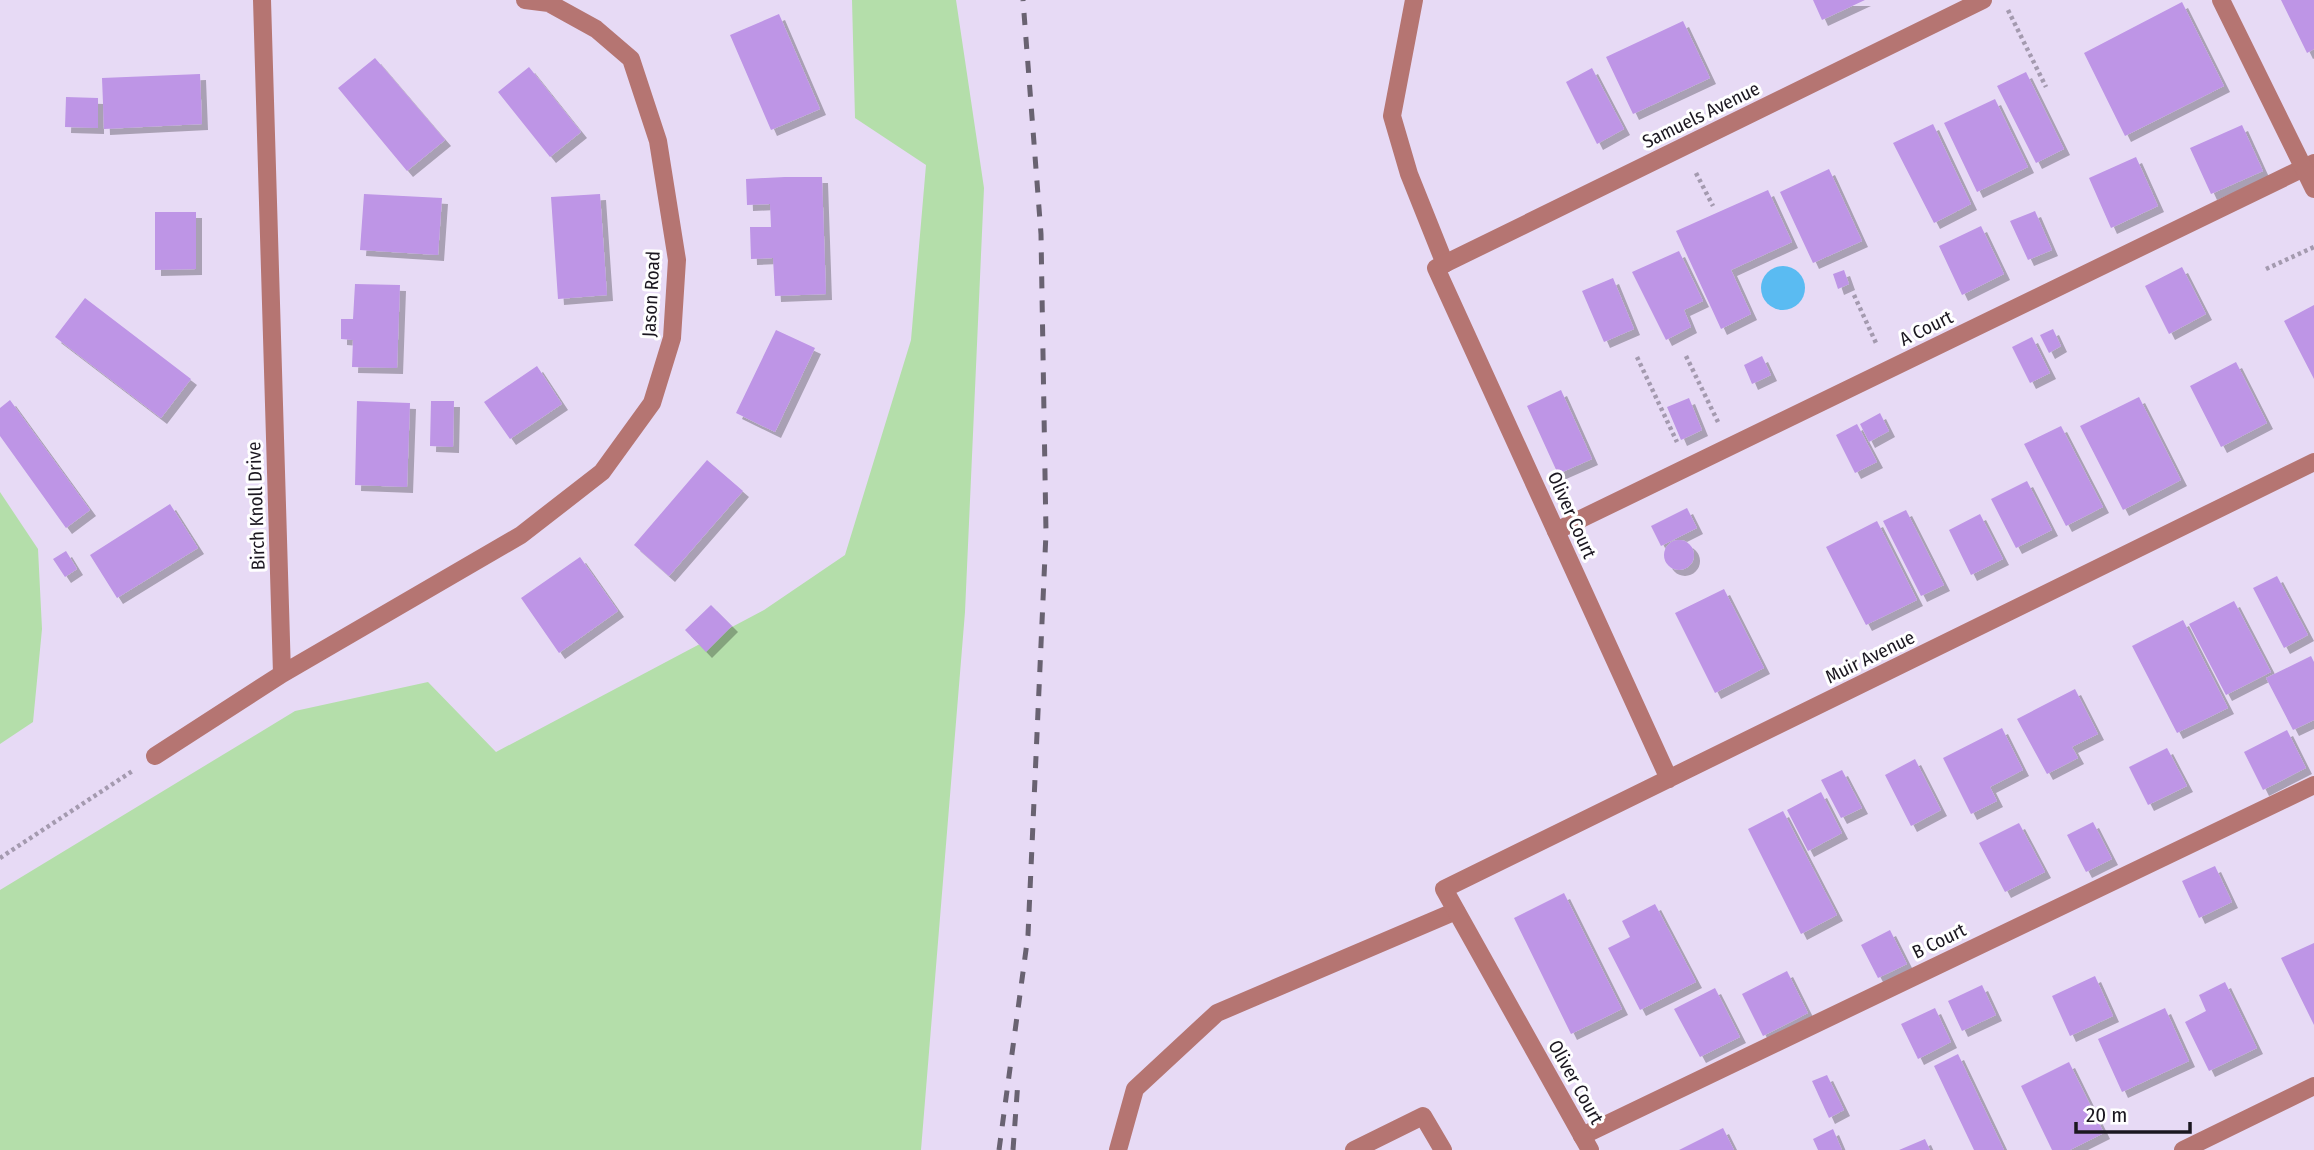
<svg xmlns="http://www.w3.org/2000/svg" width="2314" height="1150" viewBox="0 0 2314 1150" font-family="'Fira Sans Condensed',sans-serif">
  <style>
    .green { fill: #b4deaa }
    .water { fill: #5abbf2 }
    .building { fill: #be95e6; filter: url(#shadow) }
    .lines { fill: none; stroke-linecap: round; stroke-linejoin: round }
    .path { stroke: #a49aaf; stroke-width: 4.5; stroke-dasharray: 3.5 3.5; stroke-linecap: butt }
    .lane { stroke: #b57572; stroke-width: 18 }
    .street { stroke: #b57572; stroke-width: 18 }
    .rail { stroke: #696271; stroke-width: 5; stroke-dasharray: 12 12; stroke-linecap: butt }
    .labels { text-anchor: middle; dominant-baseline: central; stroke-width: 6; stroke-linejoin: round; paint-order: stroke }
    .street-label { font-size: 19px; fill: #1b1720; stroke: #fff }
  </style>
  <defs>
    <filter id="shadow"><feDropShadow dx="6" dy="6" stdDeviation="0" flood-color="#0004"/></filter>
  </defs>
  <rect width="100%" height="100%" fill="#e7daf5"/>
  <!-- green -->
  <path class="green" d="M852 0H956L984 188 965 612 921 1150H0V890L295 711 428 682 496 752 764 610 845 555 911 340 926 165 855 118Z
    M0 492 38 549 42 629 33 722 0 744Z"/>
  <!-- water -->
  <path class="water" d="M1761 288a22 22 0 1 1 44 0a22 22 0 1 1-44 0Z"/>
  <!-- building -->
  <path class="building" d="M1813 0H1865L1822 20Z
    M2281 0H2314V49L2307 53Z
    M2182 2 2224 86 2125 136 2084 53Z
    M779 14 820 109 771 130 730 35Z
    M1683 21 1710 78 1633 114 1606 57Z
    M375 58 445 140 407 171 338 88Z
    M529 67 581 132 550 157 498 92Z
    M1592 68 1624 129 1597 144 1566 82Z
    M2026 72 2064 149 2036 163 1997 86Z
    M200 74 202 124 104 129 102 78Z
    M66 97 98 98V128L65 127Z
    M1995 99 2028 167 1977 192 1944 123Z
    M1933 124 1971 204 1934 223 1893 143Z
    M2242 125 2263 171 2211 194 2190 148Z
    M2136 157 2158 206 2111 228 2089 178Z
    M1829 169 1862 241 1813 263 1780 192Z
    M785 177H822L826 294 775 296 773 258 751 259 750 227H771L770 204 747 205 746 179Z
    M1768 190 1792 242 1731 270 1751 314 1721 329 1676 231Z
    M364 194 442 198 438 255 360 250Z
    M600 194 607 295 558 299 551 197Z
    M2035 211 2052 250 2028 260 2010 221Z
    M155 212H196V269L155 270Z
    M1981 226 2004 274 1962 295 1939 246Z
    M1679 251 1703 301 1684 310 1691 327 1666 340 1632 272Z
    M2182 267 2206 314 2169 334 2145 286Z
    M1844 270 1849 284 1838 289 1833 274Z
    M1613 278 1634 329 1604 342 1582 291Z
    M355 284 400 285 397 368 352 367 353 340 341 339V319H353Z
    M85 298 191 379 161 418 55 337Z
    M2314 305V379L2284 321Z
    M2053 329 2061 346 2049 353 2040 335Z
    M776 330 815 348 775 432 736 413Z
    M2032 337 2050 373 2030 383 2012 347Z
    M1762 356 1771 375 1752 384 1744 365Z
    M2236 362 2267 423 2221 447 2190 386Z
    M537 366 562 404 510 439 484 402Z
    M1561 390 1592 459 1558 474 1527 406Z
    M2139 397 2181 480 2123 510 2080 426Z
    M1689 398 1702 430 1681 440 1667 407Z
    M10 400 90 510 66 528 0 436V408Z
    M357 401 410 403 407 487 355 485Z
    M431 401H454L453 447 430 446Z
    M1880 413 1889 431 1869 442 1860 424Z
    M1857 424 1877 462 1855 473 1836 435Z
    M2061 426 2103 507 2066 526 2024 444Z
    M707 460 743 491 669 576 634 545Z
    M2027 481 2052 530 2016 548 1991 499Z
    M170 504 198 548 117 598 90 555Z
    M1687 508 1697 528 1661 546 1651 526Z
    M1906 510 1944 585 1921 596 1883 521Z
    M1980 514 2003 559 1971 575 1949 530Z
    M1877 521 1917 600 1866 625 1826 547Z
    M1664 555a15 15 0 1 1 30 0a15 15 0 1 1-30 0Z
    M66 551 77 569 65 577 53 559Z
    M580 557 618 611 559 653 521 598Z
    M2277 576 2308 635 2284 648 2253 588Z
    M1724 589 1764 668 1715 693 1675 613Z
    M2234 601 2271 672 2226 695 2189 624Z
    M711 605 732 626 706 652 685 630Z
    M2183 620 2228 708 2177 733 2132 646Z
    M2311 656 2314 662V720L2293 730 2266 678Z
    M2075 689 2098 734 2072 747 2078 758 2047 774 2017 719Z
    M2002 728 2023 770 1990 787 1997 801 1971 814 1943 758Z
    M2287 730 2306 768 2263 790 2244 752Z
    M2167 748 2187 786 2148 805 2129 767Z
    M1915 759 1941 810 1911 826 1885 775Z
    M1842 770 1862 808 1841 818 1821 780Z
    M1821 792 1842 833 1808 851 1787 810Z
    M1783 811 1837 915 1801 934 1748 829Z
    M2093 822 2112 859 2086 872 2067 835Z
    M2019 823 2045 872 2005 892 1979 843Z
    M2215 866 2232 902 2199 918 2182 881Z
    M1564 893 1622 1009 1571 1034 1514 918Z
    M1655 904 1696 982 1640 1010 1608 948 1630 937 1622 921Z
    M1890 930 1907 964 1878 978 1861 945Z
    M2314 943V1025L2281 958Z
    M1787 971 1808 1013 1763 1036 1742 994Z
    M2095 976 2113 1016 2070 1036 2052 996Z
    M2225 982 2257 1048 2209 1071 2185 1022 2206 1011 2199 995Z
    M1982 985 1996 1015 1962 1031 1948 1001Z
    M1715 988 1740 1037 1700 1057 1674 1009Z
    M1935 1008 1951 1042 1918 1059 1901 1024Z
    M2165 1008 2189 1061 2122 1092 2098 1039Z
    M1958 1054 2004 1150H1974L1934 1066Z
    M2069 1062 2104 1133 2070 1150H2052L2021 1086Z
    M1827 1075 1844 1110 1829 1118 1812 1081Z
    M1723 1128 1734 1150H1679Z
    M1833 1129 1842 1150H1818L1813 1139Z
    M1925 1139 1930 1150H1899Z"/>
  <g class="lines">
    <!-- path -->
    <path class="path" d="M2008 10 2046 87
      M1696 173 1713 206
      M2266 269 2314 247
      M1854 295 1876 343
      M1686 356 1718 422
      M1637 357 1677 442
      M0 858 134 770"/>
    <!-- lane -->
    <path class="lane" d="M1414 0 1392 116 1409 174 1445 264
      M1556 531 2314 163
      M1582 1136 2314 785
      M1118 1150 1135 1089 1217 1013 1456 911
      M1354 1150 1423 1116 1443 1150"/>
    <!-- street -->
    <path class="street" d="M262 0 282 674
      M2221 0 2314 189
      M155 756 282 674 521 535 602 472 652 403 672 338 677 260 658 141 631 59 596 29 549 3 525 0
      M1669 779 1436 268 1983 0
      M1590 1150 1444 889 2314 462
      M2183 1150 2314 1086"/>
    <!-- rail -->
    <path class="rail" d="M999 1150 1028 935 1046 533 1041 234 1023 0
      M1013 1150 1018 1081"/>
  </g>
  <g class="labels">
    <!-- street labels -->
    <g class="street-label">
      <text transform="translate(1701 115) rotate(-26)">Samuels Avenue</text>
      <text transform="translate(651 294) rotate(-87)">Jason Road</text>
      <text transform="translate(1926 328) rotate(-26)">A Court</text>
      <text transform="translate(256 506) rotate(-92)">Birch Knoll Drive</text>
      <text transform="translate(1572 515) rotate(66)">Oliver Court</text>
      <text transform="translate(1870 657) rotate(-26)">Muir Avenue</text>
      <text transform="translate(1939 941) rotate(-26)">B Court</text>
      <text transform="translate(1576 1082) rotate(61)">Oliver Court</text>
    </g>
  </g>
  <!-- scale -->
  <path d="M2076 1122v10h114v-10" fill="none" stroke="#1b1720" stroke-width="3.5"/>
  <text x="2086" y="1122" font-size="21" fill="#1b1720" stroke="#ffffff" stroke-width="5" paint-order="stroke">20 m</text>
</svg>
